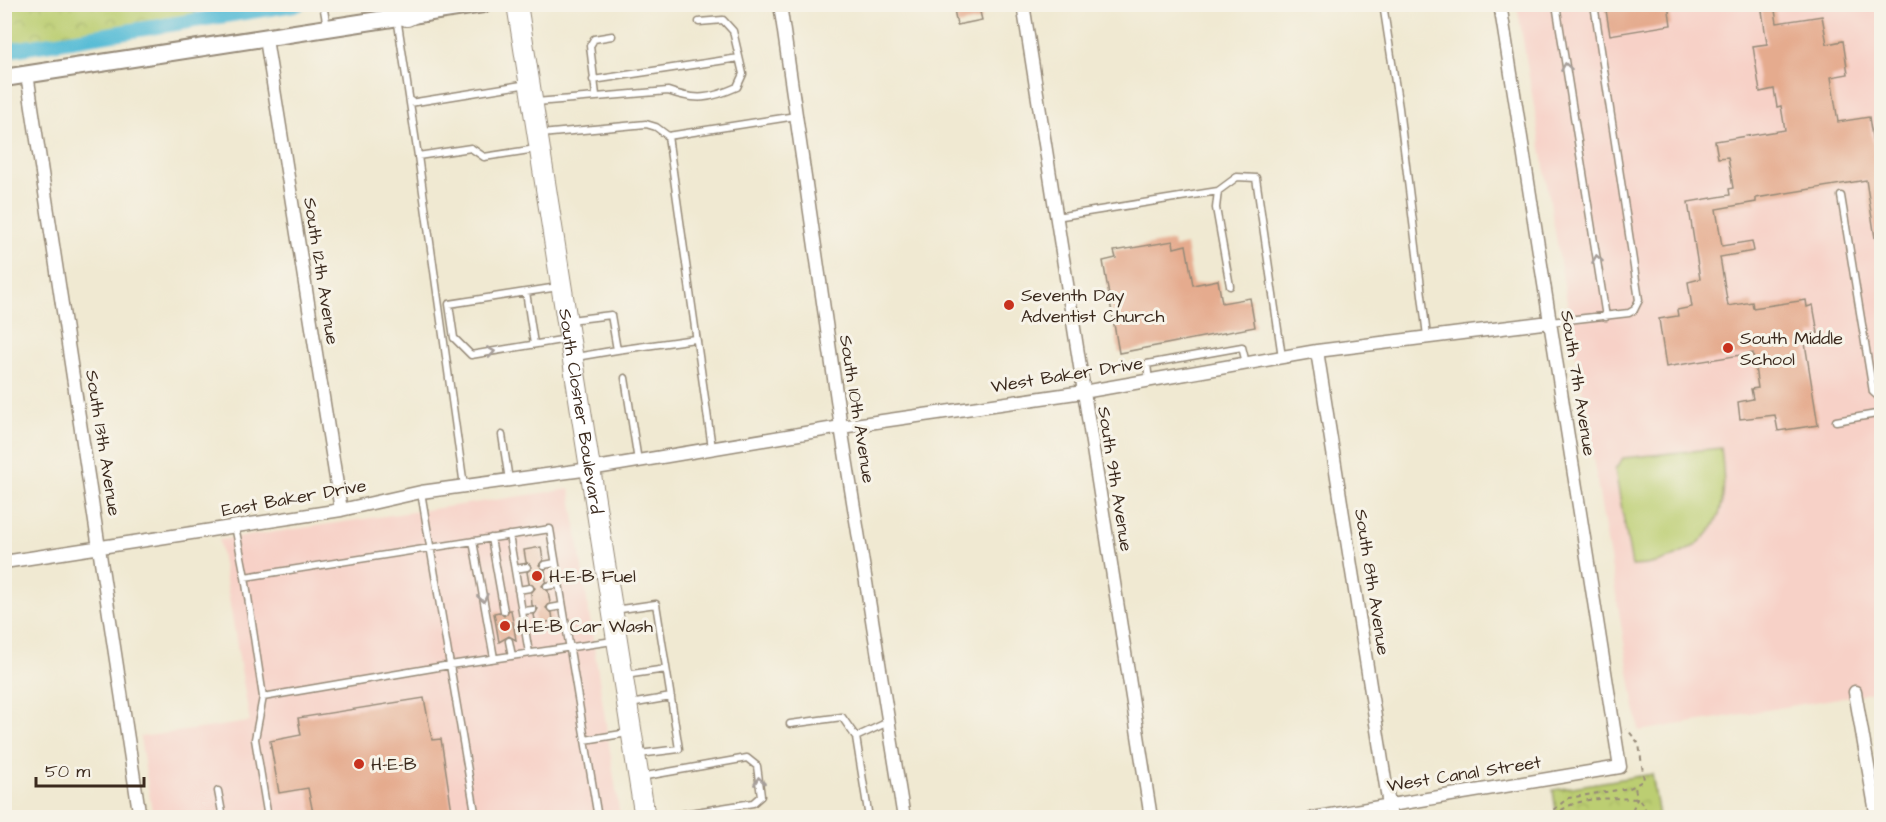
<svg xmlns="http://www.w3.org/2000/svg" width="1886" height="822" viewBox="0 0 1886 822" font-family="'Architects Daughter',sans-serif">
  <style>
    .built { fill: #f7d1c7 }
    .park { fill: url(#park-crowns); stroke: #7c7c48; stroke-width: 1.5 }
    .pitch { fill: #bcce72; stroke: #7c7c48; stroke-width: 1.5 }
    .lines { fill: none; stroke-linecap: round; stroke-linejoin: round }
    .canal { stroke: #57bcd6; stroke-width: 15 }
    .building { fill: #e5ab8e }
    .lane-casing { stroke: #968a78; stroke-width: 9 }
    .street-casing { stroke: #968a78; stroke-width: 15 }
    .secondary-casing { stroke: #968a78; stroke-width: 20 }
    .primary-casing { stroke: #968a78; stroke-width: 22 }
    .path { stroke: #968a78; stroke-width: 2; stroke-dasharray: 4.5 4.5; stroke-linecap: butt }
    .lane { stroke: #fff; stroke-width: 6 }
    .street { stroke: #fff; stroke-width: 12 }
    .secondary { stroke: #fff; stroke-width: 16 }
    .primary { stroke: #fff; stroke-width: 20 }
    .oneway { stroke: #a79f9a }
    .poi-dot { fill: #c8321e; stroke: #f7f3e8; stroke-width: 2 }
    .labels { text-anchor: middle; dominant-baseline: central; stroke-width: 6; stroke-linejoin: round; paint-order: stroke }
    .street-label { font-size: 18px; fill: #3b2a1e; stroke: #f7f3e8 }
    .poi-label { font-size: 18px; fill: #3b2a1e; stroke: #f7f3e8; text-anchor: start }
  </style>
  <defs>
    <pattern id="park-crowns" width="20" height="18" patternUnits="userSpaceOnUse" patternTransform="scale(1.5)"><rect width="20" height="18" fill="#bcce72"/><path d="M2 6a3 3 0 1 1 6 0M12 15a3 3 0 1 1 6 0" fill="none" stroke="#a2b162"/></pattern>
  </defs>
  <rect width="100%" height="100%" fill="#f7f3e8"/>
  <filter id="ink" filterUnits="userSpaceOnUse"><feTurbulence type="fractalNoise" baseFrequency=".0167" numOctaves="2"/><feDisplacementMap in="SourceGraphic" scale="12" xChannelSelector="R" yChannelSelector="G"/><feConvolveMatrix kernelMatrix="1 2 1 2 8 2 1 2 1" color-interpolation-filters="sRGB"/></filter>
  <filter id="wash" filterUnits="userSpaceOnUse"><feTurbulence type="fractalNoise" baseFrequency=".008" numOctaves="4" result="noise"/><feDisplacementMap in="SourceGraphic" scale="24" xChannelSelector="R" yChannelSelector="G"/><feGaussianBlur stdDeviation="1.35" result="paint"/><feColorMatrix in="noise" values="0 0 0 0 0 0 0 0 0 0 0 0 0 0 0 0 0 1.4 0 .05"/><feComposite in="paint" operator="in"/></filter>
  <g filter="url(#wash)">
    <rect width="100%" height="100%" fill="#f0e9d2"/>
    <!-- built -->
    <path class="built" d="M1517 5H1881V691L1639 731Z
      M570 489 620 817H153L140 737 250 722 219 540Z"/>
    <!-- park -->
    <path class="park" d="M5 4 194 5 196 20 5 50Z
      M1652 774 1659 817H1557L1553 790Z"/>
    <!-- pitch -->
    <path class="pitch" d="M1721 448C1726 491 1728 528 1686 551 1668 561 1652 566 1632 566L1615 470 1623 458Z"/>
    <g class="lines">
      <!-- canal -->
      <path class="canal" d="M4 51 298 4"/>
    </g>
    <g id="blocks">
      <!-- building -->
      <path class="building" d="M953 4H978L982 20 957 25Z
        M1605 4H1668L1671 25 1610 35Z
        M1761 4H1774L1777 23 1822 16 1827 44 1843 41 1848 74 1831 77 1838 122 1869 117 1881 197V237L1875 238 1866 180 1756 198V202L1716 209 1722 246 1752 241 1754 251 1720 257 1728 306 1752 302 1753 308 1806 300 1807 307 1813 305 1818 333 1811 334 1812 342 1805 343 1818 425 1778 431 1775 415 1740 419 1738 402 1753 399 1751 389 1758 388 1753 353 1666 367 1659 319 1678 316 1677 310 1692 307 1688 282 1700 279 1688 202 1730 195 1729 189 1733 188 1728 157 1718 158 1715 141 1785 130 1781 106 1777 107 1774 89 1760 92 1753 46 1767 44Z
        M1173 241 1174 248 1186 245 1193 285 1218 280 1222 303 1250 298 1255 327 1119 353 1103 261 1116 258 1114 251Z
        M541 547 543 560 539 565 545 570 546 581 542 586 548 591 550 603 546 608 552 613 553 621 536 624 534 615 538 609 532 605 531 593 535 588 529 583 527 572 532 567 526 562 524 550Z
        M509 610H511L516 640 509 636 499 642 494 613 499 612 504 616Z
        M424 698 432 740 441 739 453 818H314L308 788 279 793 270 741 301 735 298 718Z"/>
    </g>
  </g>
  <g filter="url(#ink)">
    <use href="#blocks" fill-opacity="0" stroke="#968a78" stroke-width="1.5"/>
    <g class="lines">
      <!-- lane casing -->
      <g class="lane-casing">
        <path id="lane" d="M323 4 327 27
          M1383 4 1399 108 1427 336
          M1556 4 1606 317
          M397 17 418 156 471 148 484 157 536 149
          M593 80 739 58
          M596 95 590 46 594 39 612 36
          M536 102 668 91C696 101 710 99 737 87L743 74 733 31 723 20 699 22
          M410 103 528 84
          M541 134 646 124 656 127 668 136
          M418 156 464 486
          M1218 191 1216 208 1230 286
          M1841 196 1873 392 1882 400
          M1056 217 1218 191 1237 177 1256 178 1282 357
          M558 287 449 304 454 338 471 355 567 339
          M526 292 534 344
          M570 320 611 315 617 350 695 339
          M1550 322 1629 313 1634 310 1639 300 1594 4
          M576 357 617 350
          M625 378 638 461
          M1149 381 1147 364 1242 347 1246 363
          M1836 421 1882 413
          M502 435 509 480
          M712 448 668 136 796 116
          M235 526 245 577 550 529 585 740 628 733
          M509 535 529 653
          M491 538 504 611
          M473 541 494 658
          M544 565 555 563
          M515 569 527 567
          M245 577 263 697
          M547 586 559 584
          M518 590 530 588
          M551 608 562 606
          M614 610 656 604 679 749 639 754
          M522 611 533 610
          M509 641 512 656
          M625 675 666 669
          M630 704 671 697
          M790 724 842 717 856 737
          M585 740 598 818
          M640 777 747 758 757 766 761 796 753 803 658 818
          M218 791 223 818
          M268 818 255 739 263 697 450 665 421 492
          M476 818 450 665 613 641
          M869 818 856 737 888 722"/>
      </g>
      <!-- street casing -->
      <g class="street-casing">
        <path id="street" d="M780 4 841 427 904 818
          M1023 4 1151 818
          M266 39 341 510
          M27 74 140 818
          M1317 351 1391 818
          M4 562 341 510 421 492 590 469 841 427 1083 392 1317 351 1550 322
          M1855 692 1877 818
          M1313 818 1620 767 1500 4"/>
      </g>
      <!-- secondary casing -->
      <g class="secondary-casing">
        <path id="secondary" d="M4 78 483 4"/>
      </g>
      <!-- primary casing -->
      <g class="primary-casing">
        <g id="primary">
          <path id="s1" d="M517 4 645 818"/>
          <path d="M407 16 432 4"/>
        </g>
      </g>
      <!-- path -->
      <path class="path" d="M1551 818 1552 811 1568 798 1630 788 1644 780 1639 744 1627 729
        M1559 818V812C1578 796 1615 798 1639 799L1651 818
        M1629 818 1637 799 1635 787"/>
      <!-- lane -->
      <use href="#lane" class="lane"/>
      <!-- street -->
      <use href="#street" class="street"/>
      <!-- secondary -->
      <use href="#secondary" class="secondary"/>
      <!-- primary -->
      <use href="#primary" class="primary"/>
    </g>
    <!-- one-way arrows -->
    <defs><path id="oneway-chevron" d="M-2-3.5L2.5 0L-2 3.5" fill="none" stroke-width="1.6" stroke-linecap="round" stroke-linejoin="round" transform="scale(1.5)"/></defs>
    <g class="oneway">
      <use href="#oneway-chevron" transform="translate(1566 67) rotate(-99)"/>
      <use href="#oneway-chevron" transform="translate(1597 259) rotate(-99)"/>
      <use href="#oneway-chevron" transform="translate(491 352) rotate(-9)"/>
      <use href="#oneway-chevron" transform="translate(483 598) rotate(79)"/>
      <use href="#oneway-chevron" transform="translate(759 781) rotate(-98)"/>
    </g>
  </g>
  <!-- markers -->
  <g class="poi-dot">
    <circle cx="1009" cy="305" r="6"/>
    <circle cx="1728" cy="348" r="6"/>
    <circle cx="537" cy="576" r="6"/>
    <circle cx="505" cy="626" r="6"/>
    <circle cx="359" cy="764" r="6"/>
  </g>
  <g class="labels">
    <!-- street labels -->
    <g class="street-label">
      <text transform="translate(321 271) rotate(81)">South 12th Avenue</text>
      <text transform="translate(1067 375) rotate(-9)">West Baker Drive</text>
      <text transform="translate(1578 383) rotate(81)">South 7th Avenue</text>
      <text transform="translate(857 409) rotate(81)">South 10th Avenue</text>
      <text stroke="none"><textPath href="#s1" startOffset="412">South Closner Boulevard</textPath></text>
      <text transform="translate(103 443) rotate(81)">South 13th Avenue</text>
      <text transform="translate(1115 479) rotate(81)">South 9th Avenue</text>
      <text transform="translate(294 498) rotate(-10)">East Baker Drive</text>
      <text transform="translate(1372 582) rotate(81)">South 8th Avenue</text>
      <text transform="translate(1464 774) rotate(-9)">West Canal Street</text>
    </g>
    <!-- poi labels -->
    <g class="poi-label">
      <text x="1021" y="295">Seventh Day<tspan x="1021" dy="21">Adventist Church</tspan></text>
      <text x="1740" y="338">South Middle<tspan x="1740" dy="21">School</tspan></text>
      <text x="549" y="576">H-E-B Fuel</text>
      <text x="517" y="626">H-E-B Car Wash</text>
      <text x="371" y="764">H-E-B</text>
    </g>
  </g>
  <!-- margin -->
  <rect width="1886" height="822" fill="none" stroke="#f7f3e8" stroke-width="24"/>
  <!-- scale -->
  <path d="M36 777v9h108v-9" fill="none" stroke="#3b2a1e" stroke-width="3"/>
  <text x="45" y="777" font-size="18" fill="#3b2a1e" stroke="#f7f3e8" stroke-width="4.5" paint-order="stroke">50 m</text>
</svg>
